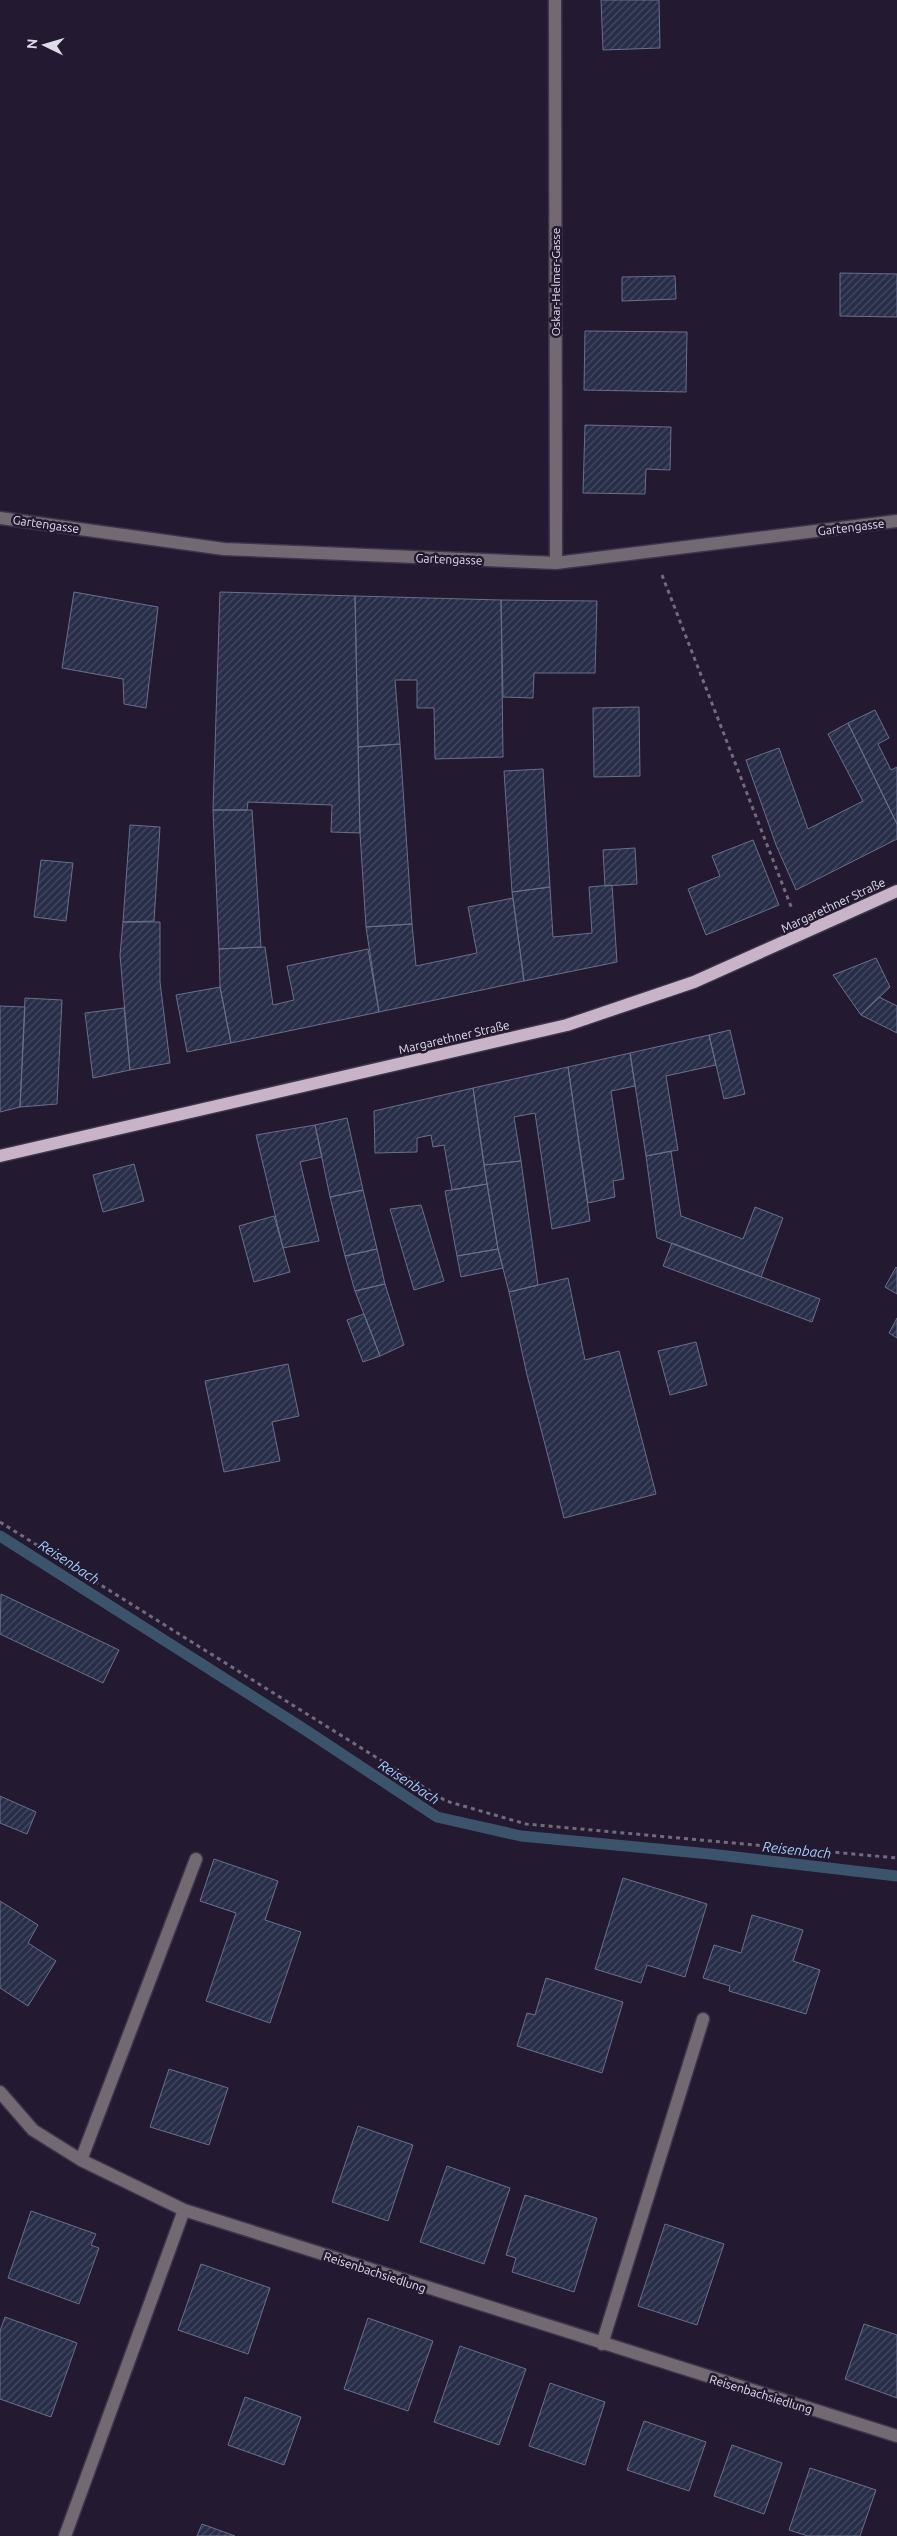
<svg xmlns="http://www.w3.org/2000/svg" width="897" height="2536" viewBox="0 0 897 2536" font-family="Ubuntu,sans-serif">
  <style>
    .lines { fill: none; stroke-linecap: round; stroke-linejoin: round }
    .stream { stroke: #3b546b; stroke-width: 11 }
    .building { fill: url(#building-hatch); stroke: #696f8b }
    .minor-casing { stroke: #3d354b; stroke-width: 15 }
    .major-casing { stroke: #3d354b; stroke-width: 15 }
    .path { stroke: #726a7e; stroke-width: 3; stroke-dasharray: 4 4; stroke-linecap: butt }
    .minor { stroke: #736973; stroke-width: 12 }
    .major { stroke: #c9b3c8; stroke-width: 12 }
    .labels { text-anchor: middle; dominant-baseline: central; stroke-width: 5; stroke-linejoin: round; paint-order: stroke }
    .street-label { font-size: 12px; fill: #e0dbeb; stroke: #231a31 }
    .water-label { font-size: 14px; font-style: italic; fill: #a2cffc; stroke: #231a31 }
  </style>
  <defs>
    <pattern id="building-hatch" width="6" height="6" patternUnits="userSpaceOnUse" patternTransform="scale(1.25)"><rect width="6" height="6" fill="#282d48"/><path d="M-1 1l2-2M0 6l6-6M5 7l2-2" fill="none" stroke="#474b63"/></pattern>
  </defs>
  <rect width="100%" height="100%" fill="#231a31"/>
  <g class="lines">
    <!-- stream -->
    <path class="stream" d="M0 1536 307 1731 437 1817 521 1836 710 1854 897 1876"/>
  </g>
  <!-- building -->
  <path class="building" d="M601 0H659L660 48 603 50Z
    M840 273 897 274V317L840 316Z
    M675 276 676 299 622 301V277Z
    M585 331 687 332 686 392 584 390Z
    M585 425 671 427 670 470 646 469 645 494 583 493Z
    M74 592 158 607 146 708 124 704 123 679 62 668Z
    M220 592 355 596 360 833 331 832 332 805 248 802 247 810H213Z
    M355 596 501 600 503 757 435 759 434 708H417V680H395L400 744 358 747Z
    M501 600 597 601 595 673H534L533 698 503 697Z
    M639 707 640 776 594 777 593 708Z
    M875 710 889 738 878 744 891 770 897 767V824L848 723Z
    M848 723 897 824V839L796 890 776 845 746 760 779 748 808 829 863 801 828 734Z
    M400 744 412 924 366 927 360 833 358 747Z
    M543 769 550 887 512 892 504 771Z
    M213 810H252L261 947 219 949Z
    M130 825 160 827 154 921 123 922Z
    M753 840 779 905 706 935 688 889 720 876 712 856Z
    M635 848 637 884 605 886 603 850Z
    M41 860 73 863 66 921 34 917Z
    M612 885 617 962 524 981 512 892 550 887 553 937 592 933 589 887Z
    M513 898 524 981 379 1012 366 927 412 924 416 966 477 953 468 907Z
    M123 922H160V982L170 1063 130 1070 120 955Z
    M265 947 273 1005 294 1000 287 966 368 949 379 1012 231 1043 220 987 219 949Z
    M876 958 890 987 861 1015 833 975Z
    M220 987 231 1043 187 1052 176 995Z
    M879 997 897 1006V1033L861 1015Z
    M25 998 62 1000 57 1104 20 1107Z
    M0 1006 25 1007 20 1107 0 1112Z
    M124 1008 130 1070 93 1078 85 1013Z
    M730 1030 745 1094 724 1099 709 1035Z
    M709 1035 716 1065 666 1076 678 1150 646 1156 630 1053Z
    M630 1053 635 1086 611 1091 624 1179 613 1181 615 1197 588 1203 568 1067Z
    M568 1067 590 1221 552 1229 535 1113 514 1117 521 1161 484 1165 473 1088Z
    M473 1088 487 1184 452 1190 444 1145 433 1147 431 1135 417 1138V1152L375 1153 374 1111Z
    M347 1118 363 1190 330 1197 315 1125Z
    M315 1125 322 1157 300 1162 319 1241 283 1248 256 1135Z
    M671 1151 681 1216 743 1239 755 1207 783 1218 761 1277 657 1238 646 1156Z
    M521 1161 538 1285 509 1292 498 1249 484 1165Z
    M134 1164 144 1201 103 1212 93 1175Z
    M487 1184 498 1249 457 1256 445 1191Z
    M363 1190 377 1249 345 1256 330 1197Z
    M421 1205 444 1281 414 1290 390 1209Z
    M274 1216 290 1272 254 1282 239 1226Z
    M672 1243 820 1299 812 1322 663 1266Z
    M377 1249 385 1284 355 1291 345 1256Z
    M498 1249 503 1268 461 1277 457 1256Z
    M896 1267 897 1268V1294L885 1287Z
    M568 1278 585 1360 619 1351 656 1494 564 1518 527 1375 509 1292Z
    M385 1284 404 1345 380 1356 355 1291Z
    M364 1314 380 1356 363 1362 347 1320Z
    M897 1318V1338L889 1333Z
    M696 1342 707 1385 670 1395 658 1351Z
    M288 1364 299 1416 272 1422 280 1461 224 1472 205 1381Z
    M1 1594 119 1650 103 1683 0 1634Z
    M0 1796 36 1812 27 1834 0 1823Z
    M214 1859 278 1881 265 1920 301 1932 270 2023 206 2001 236 1913 200 1901Z
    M623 1878 707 1904 685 1977 647 1965 641 1983 595 1969Z
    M0 1901 38 1925 28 1943 56 1961 28 2006 0 1988Z
    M752 1915 803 1930 793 1961 820 1970 806 2014 729 1991 730 1986 703 1978 714 1945 741 1953Z
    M546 1978 623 2002 602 2073 517 2046 527 2013 535 2015Z
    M169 2069 228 2088 209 2145 150 2127Z
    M358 2126 413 2145 388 2221 332 2202Z
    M447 2166 510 2188 484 2264 420 2242Z
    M525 2195 597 2218 574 2292 512 2272 516 2258 506 2255Z
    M31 2211 96 2234 91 2245 99 2248 79 2304 8 2278Z
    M665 2224 724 2244 697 2325 638 2306Z
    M201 2264 270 2288 248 2354 178 2330Z
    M5 2317 77 2343 51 2417 0 2399V2331Z
    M368 2318 433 2341 408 2411 344 2389Z
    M864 2324 897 2335V2398L845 2379Z
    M460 2346 526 2369 499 2445 434 2422Z
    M550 2383 605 2402 585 2465 529 2446Z
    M245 2397 301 2417 284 2465 228 2445Z
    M644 2421 706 2442 689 2491 627 2470Z
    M732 2445 782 2463 764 2514 714 2496Z
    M810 2468 876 2490 860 2536H808L789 2530Z
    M202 2524 235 2536H197Z"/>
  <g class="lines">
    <!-- minor casing -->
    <g class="minor-casing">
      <path id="minor" d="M555 0 556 563
        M0 518 224 549 556 563 897 521
        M0 2092 33 2130 81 2160 184 2210 897 2436
        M81 2160 196 1859
        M602 2344 703 2019
        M65 2536 184 2210"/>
    </g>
    <!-- major casing -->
    <g class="major-casing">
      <path id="major" d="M0 1156 567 1025 694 982 897 891"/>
    </g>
    <!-- path -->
    <path class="path" d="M662 575 792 909
      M0 1522 446 1801 526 1824 897 1858"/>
    <!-- minor -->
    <use href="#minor" class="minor"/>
    <!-- major -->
    <use href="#major" class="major"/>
  </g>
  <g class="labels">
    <!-- street labels -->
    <g class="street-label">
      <text transform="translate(555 282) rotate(-90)">Oskar-Helmer-Gasse</text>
      <text transform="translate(46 524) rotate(8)">Gartengasse</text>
      <text transform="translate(851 527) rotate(-7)">Gartengasse</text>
      <text transform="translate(449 559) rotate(2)">Gartengasse</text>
      <text transform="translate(833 905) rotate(-25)">Margarethner Straße</text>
      <text transform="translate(454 1037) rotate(-13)">Margarethner Straße</text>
      <text transform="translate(375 2272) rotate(18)">Reisenbachsiedlung</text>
      <text transform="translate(761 2394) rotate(17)">Reisenbachsiedlung</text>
    </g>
    <!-- water labels -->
    <g class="water-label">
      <text transform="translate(69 1562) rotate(33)">Reisenbach</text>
      <text transform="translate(409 1782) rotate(33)">Reisenbach</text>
      <text transform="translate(797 1850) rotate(6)">Reisenbach</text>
    </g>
  </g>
  <!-- north arrow -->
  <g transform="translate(45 45) rotate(275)" stroke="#231a31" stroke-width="4" paint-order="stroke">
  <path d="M0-4L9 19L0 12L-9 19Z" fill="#e0dbeb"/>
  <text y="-8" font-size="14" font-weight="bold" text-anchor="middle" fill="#e0dbeb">N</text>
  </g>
</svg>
